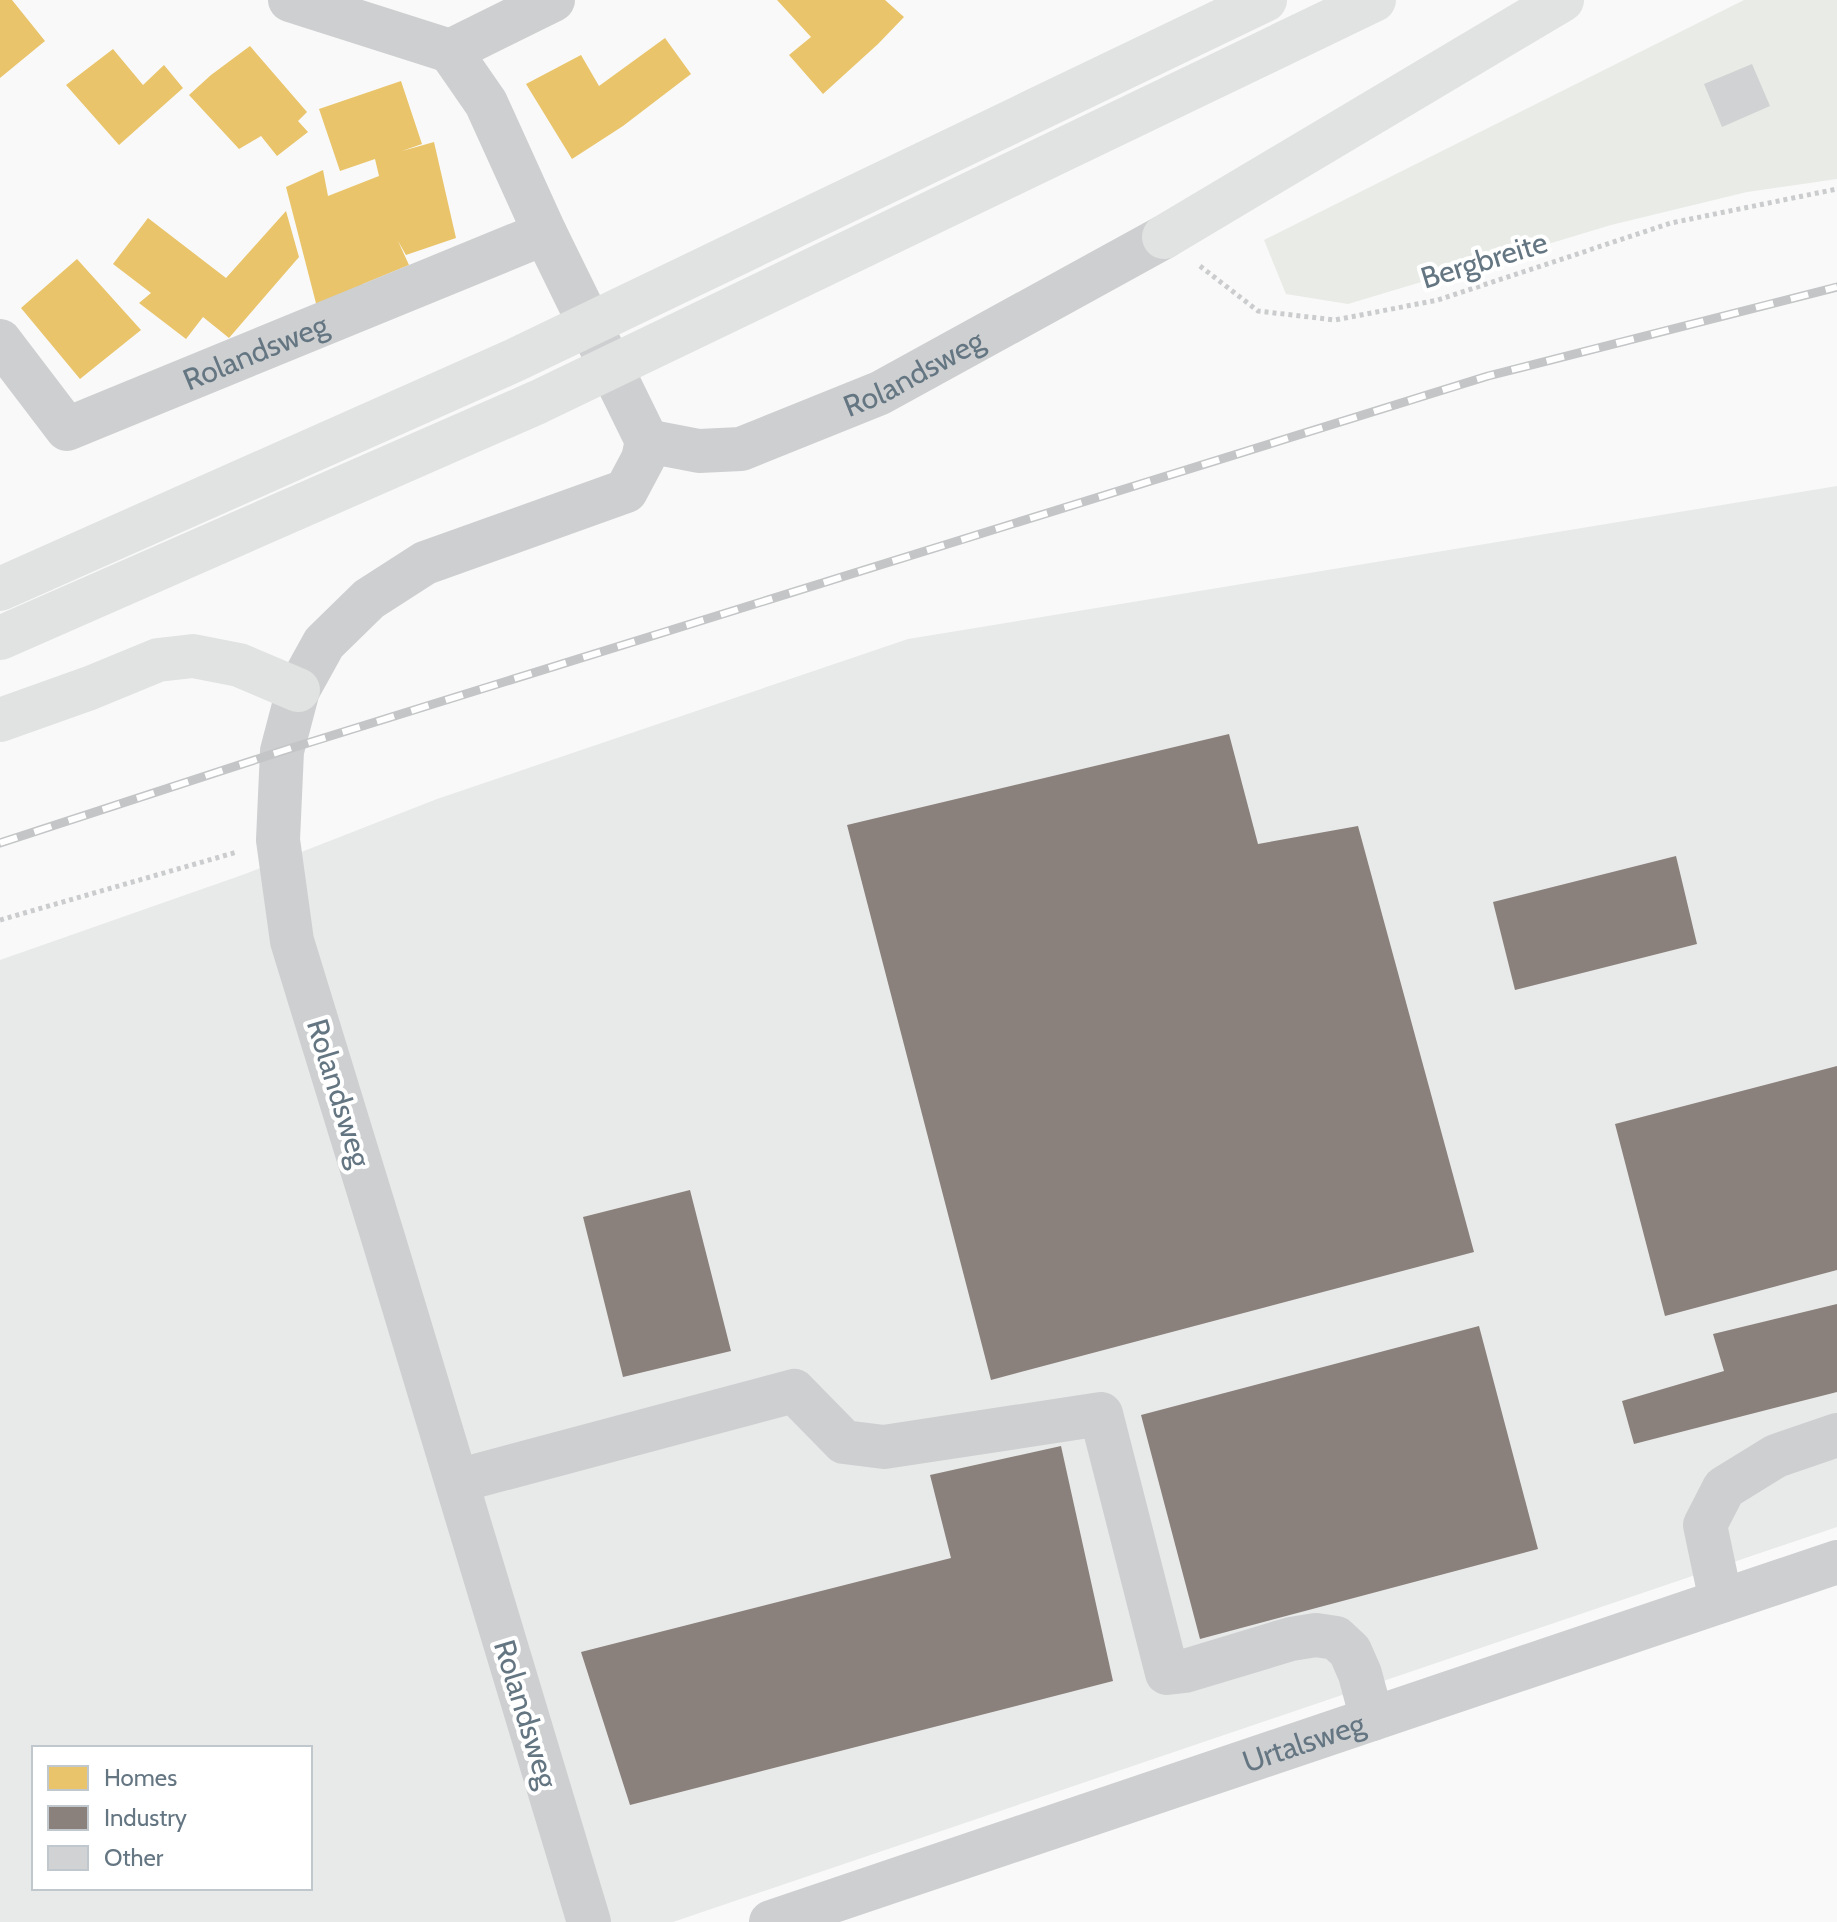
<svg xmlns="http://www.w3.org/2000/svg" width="1837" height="1922" viewBox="0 0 1837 1922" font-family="Cabin,sans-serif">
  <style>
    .built { fill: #e8e9e9; fill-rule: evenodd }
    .green { fill: #e8ebe6 }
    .homes { fill: #e9c46a }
    .industry { fill: #8a817c }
    .building { fill: #d0d2d3 }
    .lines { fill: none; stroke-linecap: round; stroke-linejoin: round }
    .path { stroke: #cbcccd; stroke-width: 5; stroke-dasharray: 4 4; stroke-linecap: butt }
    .minor { stroke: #cecfd0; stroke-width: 44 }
    .highway { stroke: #e1e2e2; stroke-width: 44 }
    .rail-casing { stroke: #c3c5c6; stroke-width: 9 }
    .rail { stroke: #fff; stroke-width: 6; stroke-dasharray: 18; stroke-linecap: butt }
    .labels { text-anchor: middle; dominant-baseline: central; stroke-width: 8; stroke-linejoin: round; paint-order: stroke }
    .street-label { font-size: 30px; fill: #657683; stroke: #fff }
  </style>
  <rect width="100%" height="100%" fill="#f9f9f9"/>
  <!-- built -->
  <path class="built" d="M1837 486V1527L673 1922H0V960L245 874 437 799 908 639ZM34 1748H310V1888H34Z"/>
  <!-- green -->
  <path class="green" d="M1744 0H1837V179L1747 192 1611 225 1348 304 1286 294 1264 240Z"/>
  <!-- homes -->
  <path class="homes" d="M0 0H12L45 41 0 78Z
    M777 0H885L904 17 878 44 823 94 789 55 811 37Z
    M665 38 691 74 623 126 572 159 526 84 581 55 599 86Z
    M250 46 307 112 298 121 308 132 277 156 261 136 239 149 189 95 211 75Z
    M113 49 143 85 164 65 183 88 119 145 66 85Z
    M401 81 422 144 402 151 434 142 456 238 406 255 398 241 409 265 363 284 369 295 318 311 286 187 323 170 328 196 379 176 375 159 340 171 319 109Z
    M286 211 299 257 229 338 203 317 186 339 139 303 151 293 113 264 148 218 226 278Z
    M77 259 141 330 80 379 21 308Z"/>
  <!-- industry -->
  <path class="industry" d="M1229 734 1258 844 1358 826 1474 1252 991 1380 847 825Z
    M1676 856 1697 944 1515 990 1493 902Z
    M1837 1066V1270L1665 1316 1615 1124Z
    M690 1190 731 1351 623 1377 583 1217Z
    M1837 1304V1392L1634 1444 1622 1401 1724 1371 1713 1334Z
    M1479 1326 1538 1549 1200 1639 1141 1415Z
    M1061 1446 1113 1681 630 1805 581 1652 951 1558 930 1475Z"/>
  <!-- building -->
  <path class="building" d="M1752 64 1770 106 1722 127 1704 84Z"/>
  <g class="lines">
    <!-- path -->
    <path class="path" d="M1200 266 1258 311 1335 320 1438 300 1671 223 1837 189
      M0 920 237 852"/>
    <!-- minor -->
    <g class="minor">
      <path d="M290 0 450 51 553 0"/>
      <path d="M450 51 486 103 545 233 647 441"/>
      <path id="s1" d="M0 341 67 429 545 233"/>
      <path d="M457 1481 794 1391 844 1442 884 1447 1101 1414 1167 1673 1185 1671 1291 1639 1316 1635 1336 1638 1350 1651 1360 1674 1372 1719"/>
      <path d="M1721 1601 1705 1525 1724 1488 1776 1456 1837 1435"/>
      <path id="s2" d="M589 1922 385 1244 292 941 278 840 282 751 298 690 324 643 369 599 425 563 626 491 643 459 647 441 699 451 741 449 880 393 1164 237"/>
      <path id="s3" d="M771 1922 1837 1562"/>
    </g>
    <!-- highway -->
    <path class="highway" d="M1164 237 1562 0
      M0 589 515 360 1265 0
      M0 638 538 402 1374 0
      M0 720 90 688 158 660 193 656 239 665 298 690"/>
    <!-- rail casing -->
    <g class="rail-casing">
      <path id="rail" d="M0 843 282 751 1488 376 1837 287"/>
    </g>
    <!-- rail -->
    <use href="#rail" class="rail"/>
  </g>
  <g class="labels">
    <!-- street labels -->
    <g class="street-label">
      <text transform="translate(1484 260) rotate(-17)">Bergbreite</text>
      <text stroke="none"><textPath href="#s1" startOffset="314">Rolandsweg</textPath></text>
      <text stroke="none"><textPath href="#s2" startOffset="2014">Rolandsweg</textPath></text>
      <text transform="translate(339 1093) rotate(73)">Rolandsweg</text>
      <text transform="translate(526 1714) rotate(73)">Rolandsweg</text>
      <text stroke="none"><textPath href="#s3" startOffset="562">Urtalsweg</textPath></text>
    </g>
  </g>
  <!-- legend -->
  <rect x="32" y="1746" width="280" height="144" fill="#ffffff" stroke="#c1c8cd" stroke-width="2"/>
  <rect x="48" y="1766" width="40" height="24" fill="#e9c46a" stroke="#c1c8cd" stroke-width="2"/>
  <text x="104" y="1786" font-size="24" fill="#657683">Homes</text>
  <rect x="48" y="1806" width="40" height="24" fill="#8a817c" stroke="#c1c8cd" stroke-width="2"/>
  <text x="104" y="1826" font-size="24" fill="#657683">Industry</text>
  <rect x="48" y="1846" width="40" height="24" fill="#d0d2d3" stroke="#c1c8cd" stroke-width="2"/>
  <text x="104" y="1866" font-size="24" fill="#657683">Other</text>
</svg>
